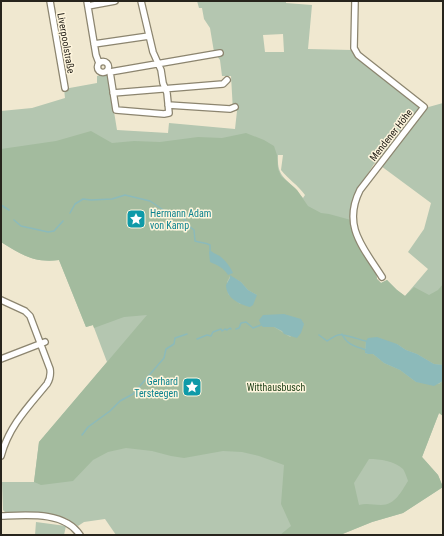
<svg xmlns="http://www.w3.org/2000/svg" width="444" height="536" viewBox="0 0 444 536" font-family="'Roboto Condensed',sans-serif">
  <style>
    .green { fill: #b4c6b0; fill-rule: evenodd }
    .forest { fill: #a3bb9e; fill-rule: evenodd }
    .water { fill: #8cbaba }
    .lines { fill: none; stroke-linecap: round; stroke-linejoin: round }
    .stream { stroke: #8cbaba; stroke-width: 1.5 }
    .minor-casing { stroke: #8c856f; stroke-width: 8 }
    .minor { stroke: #fff; stroke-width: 5.5 }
    .labels { text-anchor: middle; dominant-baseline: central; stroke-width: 3; stroke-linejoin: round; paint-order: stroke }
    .street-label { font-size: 10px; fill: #27241c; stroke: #fef5dd }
    .culture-label { font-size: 10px; fill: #0d838f; stroke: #fef5dd; text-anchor: start }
    .park-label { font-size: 10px; fill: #1c3e15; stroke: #fef5dd }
  </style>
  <rect width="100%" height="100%" fill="#f0e8d0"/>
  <!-- green -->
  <path class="green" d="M197 1H286V3L312 5 308 49 352 50 355 57 419 104 420 109 381 159 374 164 365 178 366 180C362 186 356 194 353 201 343 226 365 252 376 272L377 279 381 283 387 280 397 290 405 296 428 269 408 252 424 229 431 203 381 166 425 108 443 103V416L439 413 422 457 438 475 443 487 403 513 372 522 340 535H116L105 519 84 522 78 526 66 518 41 513H6L3 510 2 482H34L39 442 107 362 93 325 86 327 59 260C34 263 22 255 1 242V111L32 108 65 98 64 89 97 83V76L105 74 108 75 117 130 168 133 169 123 235 129 237 111H233L231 76H222L220 60 214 52 210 28 204 19 202 8H199ZM283 34 284 52H265L263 35ZM278 155H283L281 170C288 179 298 185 305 195L303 198C300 195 298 191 295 188 282 176 277 173 278 155Z
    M36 522 66 526 64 535H35Z"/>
  <!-- forest -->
  <path class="forest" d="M91 131 112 143 134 141 160 142 198 137 222 138 246 133 264 140 274 146 277 155 278 169 281 176 297 190 308 206 321 213 329 214 351 220 355 235 376 272 377 279 381 283 387 280 397 290 405 296 414 287 429 295 438 290 443 284V365L434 364 417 354 406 350 397 344 366 341 365 353 368 354H373L384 363 400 370 416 382 439 384 443 381V416L439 413 422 457 438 475 443 487 403 513 372 522 340 535H280L291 526 281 504 284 465 259 456 242 452 223 451 184 458 171 456 152 451 126 448 108 452 93 460 73 481 41 485 34 482 39 442 147 315 124 317 94 328 93 325 86 327 59 260C34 263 22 255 1 242V149L56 141ZM230 276 241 282 248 290 257 295 240 304 228 294 227 282ZM304 324 290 337 274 327ZM369 459C380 459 394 461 403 469 405 472 407 478 408 481 401 492 395 505 381 505 373 505 367 503 359 505L354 483Z"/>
  <!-- water -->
  <path class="water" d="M210 250C214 254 217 254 221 257 226 261 231 268 233 273L228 275C224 268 217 265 210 262L209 252Z
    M230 275 241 282 248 290 257 295 253 305 250 307C239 304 226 298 226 285L230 278Z
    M284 314 301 319 304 324 301 333 297 338 284 334 282 331 274 327H263L261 325 259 320 263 315Z
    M377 337 397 344 406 350 417 354 434 364 443 365V381L434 386 416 382 400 370 384 363 373 354H368L365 353 366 341 368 338Z"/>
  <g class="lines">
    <!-- stream -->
    <path class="stream" d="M1 205 9 210
      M70 213 75 204 83 199 91 200 112 199 125 195 150 201 172 216 179 214 182 215 189 226 194 230 195 241C200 243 205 242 210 245V250
      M14 220 21 226 48 232 54 231 63 221
      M236 329 239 328 241 323 246 322 253 328 261 325
      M342 334C347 345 355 346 366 350
      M319 335 327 341C331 339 334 336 338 335 343 333 360 340 366 341
      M197 339 207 335 211 336 213 332 221 329 222 331 225 329 227 330 230 328 231 329
      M82 435 88 427 110 411 120 401 133 394 164 358 166 349 174 344 175 338 187 334"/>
    <!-- minor casing -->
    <g class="minor-casing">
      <path id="minor" d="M50 1 65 88
        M87 1 96 55 99 63
        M355 1 354 48 358 55 424 107 360 190C342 226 363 247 382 277
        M88 6 115 1
        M94 44 149 36
        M97.5 67a5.5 5.5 0 1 1 11 0a5.5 5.5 0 1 1-11 0Z
        M108 70 110 72 220 53
        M110 72 116 110 164 114 169 113 167 93 163 83 161 70 153 52 141 1
        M113 93 223 84 227 80
        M168 105 230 109 235 107
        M1 300 25 311 30 316 50 369C51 375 50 379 47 384 28 407 9 426 1 456
        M1 359 45 342
        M1 516C27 515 64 511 80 535"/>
    </g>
    <!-- minor -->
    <use href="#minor" class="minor"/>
  </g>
  <!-- icons -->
  <defs>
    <g id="sight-square" transform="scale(1)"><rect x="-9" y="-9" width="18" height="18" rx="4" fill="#0f9aa8" stroke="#fef5dd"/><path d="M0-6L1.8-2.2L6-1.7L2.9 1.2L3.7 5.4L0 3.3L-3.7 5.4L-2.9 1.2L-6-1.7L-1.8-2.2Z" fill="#fff"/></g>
  </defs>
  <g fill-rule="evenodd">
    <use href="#sight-square" x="136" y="219"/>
    <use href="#sight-square" x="192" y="387"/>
  </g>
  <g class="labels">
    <!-- street labels -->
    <g class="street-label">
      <text transform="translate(66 43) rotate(80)">Liverpoolstraße</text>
      <text transform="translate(391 135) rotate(-52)">Mendener Höhe</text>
    </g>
    <!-- culture labels -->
    <g class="culture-label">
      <text x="150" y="213">Hermann Adam<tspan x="150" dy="12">von Kamp</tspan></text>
      <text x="178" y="381" text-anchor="end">Gerhard<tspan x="178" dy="12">Tersteegen</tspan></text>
    </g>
    <!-- park labels -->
    <g class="park-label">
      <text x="276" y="387">Witthausbusch</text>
    </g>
  </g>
  <!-- border -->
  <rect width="444" height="536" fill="none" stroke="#27241c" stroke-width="4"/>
</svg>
